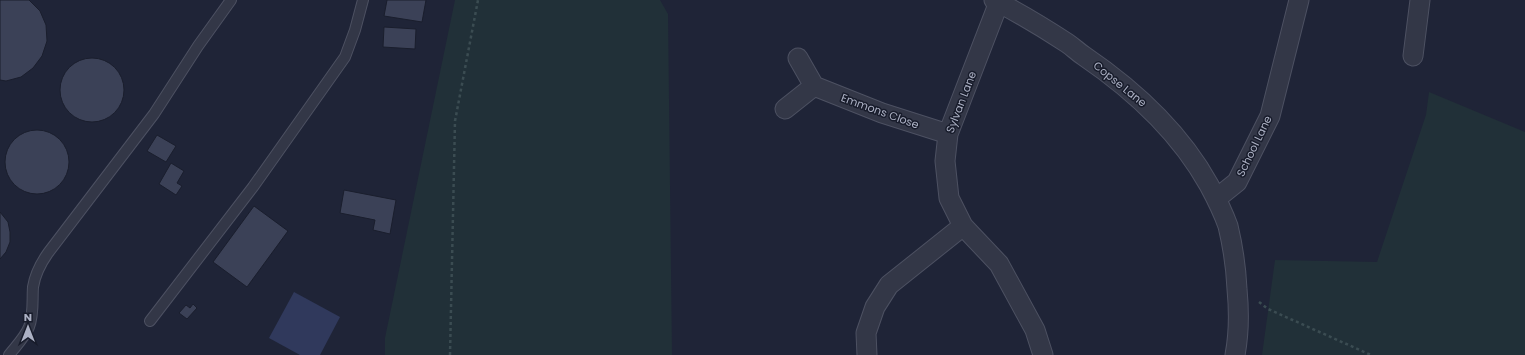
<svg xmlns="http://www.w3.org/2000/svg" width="1525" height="355" viewBox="0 0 1525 355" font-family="Poppins,sans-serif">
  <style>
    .green { fill: #213038 }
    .water { fill: #30395c }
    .building { fill: #3b4157; stroke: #1a1e2d }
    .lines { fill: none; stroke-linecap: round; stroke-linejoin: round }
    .lane-casing { stroke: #4d5162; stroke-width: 12 }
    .street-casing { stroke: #4d5162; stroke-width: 21 }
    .path { stroke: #3b4c52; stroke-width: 2.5; stroke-dasharray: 3 3; stroke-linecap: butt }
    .lane { stroke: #333747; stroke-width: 10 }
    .street { stroke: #333747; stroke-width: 19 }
    .labels { text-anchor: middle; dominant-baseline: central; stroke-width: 3; stroke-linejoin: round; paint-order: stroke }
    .street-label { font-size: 11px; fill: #acb1c4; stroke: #181c2b }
  </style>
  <rect width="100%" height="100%" fill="#1f2437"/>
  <!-- green -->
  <path class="green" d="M455 0H660L668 14 672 355H385V338Z
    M1429 92 1525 132V355H1262L1275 260 1377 262 1426 115Z"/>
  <!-- water -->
  <path class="water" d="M294 292 340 317 320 355H300L269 338Z"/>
  <!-- building -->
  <path class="building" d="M0 0H29L40 11 46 25 47 41 42 56 33 68 21 77 6 81 0 80Z
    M387 0H426L422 22 384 16Z
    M384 27 416 29 415 49 383 47Z
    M60 90a32 32 0 1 1 64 0a32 32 0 1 1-64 0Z
    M5 162a32 32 0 1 1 64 0a32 32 0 1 1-64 0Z
    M157 135 176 146 166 162 147 151Z
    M171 163 184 171 177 183 182 186 176 195 159 184Z
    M344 190 396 200 390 234 373 230 375 220 340 213Z
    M254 206 288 231 247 287 213 262Z
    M0 212 8 222 10 232V242L6 252 0 259Z
    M193 304 197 308 187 319 179 313 186 305 190 308Z"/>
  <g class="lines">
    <!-- lane casing -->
    <g class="lane-casing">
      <path id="lane" d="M150 321 253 187 345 57 355 30 363 0
        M9 355C16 346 25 337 29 327 34 314 32 300 33 287 35 274 41 263 48 253L154 114 198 46 231 0"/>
    </g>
    <!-- street casing -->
    <g class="street-casing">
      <path id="street" d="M994 0C1019 13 1044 28 1067 43 1073 47 1078 52 1084 56 1134 90 1179 131 1209 185 1216 198 1223 212 1228 226 1233 247 1236 267 1237 289 1239 310 1239 334 1235 355
        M999 2 948 134 945 161 949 198 963 226 999 264 1035 330 1043 355
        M1413 56 1420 0
        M798 58 814 86
        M785 109 814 86 882 113 948 134
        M1217 198 1237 182 1270 116 1299 0
        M867 355 866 333 875 307 889 285 963 226"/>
    </g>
    <!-- path -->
    <path class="path" d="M1259 302 1268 309 1371 355
      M450 355 455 121 478 0"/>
    <!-- lane -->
    <use href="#lane" class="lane"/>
    <!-- street -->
    <use href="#street" class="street"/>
  </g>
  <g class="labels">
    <!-- street labels -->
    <g class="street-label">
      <text transform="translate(1120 84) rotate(39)">Copse Lane</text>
      <text transform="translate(961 102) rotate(-69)">Sylvan Lane</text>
      <text transform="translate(880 111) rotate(20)">Emmons Close</text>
      <text transform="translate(1254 146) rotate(-64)">School Lane</text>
    </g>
  </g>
  <!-- north arrow -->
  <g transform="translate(28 327)" stroke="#181c2b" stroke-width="3" paint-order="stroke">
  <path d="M0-3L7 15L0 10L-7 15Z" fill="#acb1c4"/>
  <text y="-6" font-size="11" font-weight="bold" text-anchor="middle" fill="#acb1c4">N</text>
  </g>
</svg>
